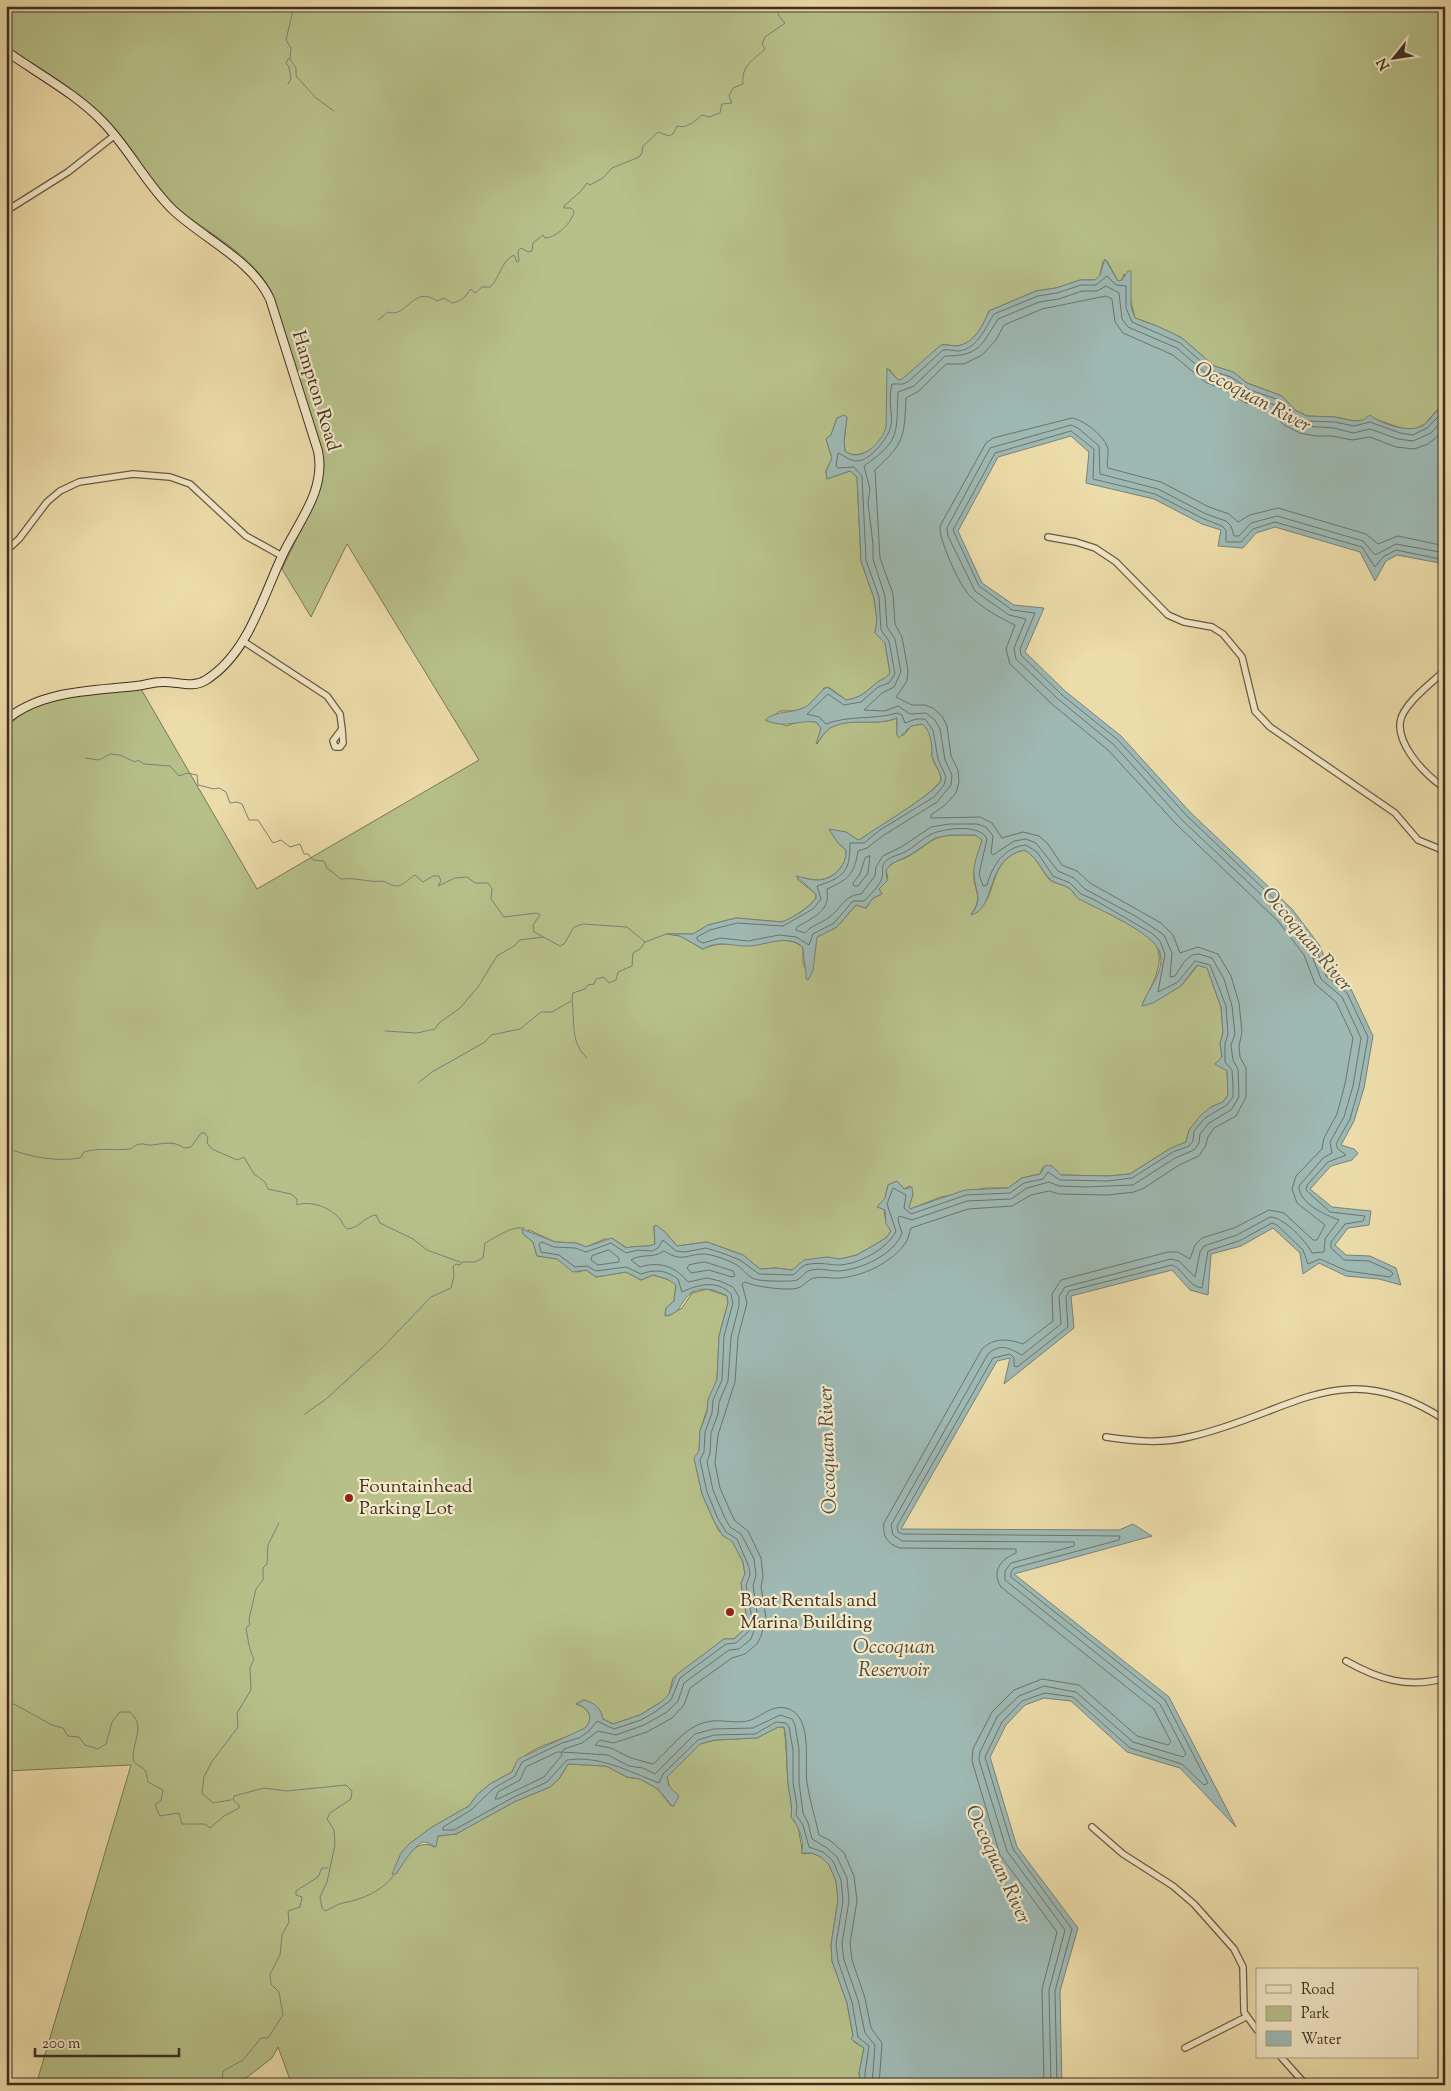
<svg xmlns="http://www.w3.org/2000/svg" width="1451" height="2091" viewBox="0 0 1451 2091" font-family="'Sorts Mill Goudy',serif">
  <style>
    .green { fill: #b7c089; stroke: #7a7856 }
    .water { fill: #9eb9b4; stroke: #77827a }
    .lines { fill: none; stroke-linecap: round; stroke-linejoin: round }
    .shore { stroke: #6d746c; stroke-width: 1 }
    .stream { stroke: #77827a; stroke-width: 1 }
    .street-casing { stroke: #685a45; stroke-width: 8 }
    .secondary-casing { stroke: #3c2f24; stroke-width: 10 }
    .street { stroke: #f3e8c7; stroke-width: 5.5 }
    .secondary { stroke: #f3e8c7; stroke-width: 8 }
    .poi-dot { fill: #8f2418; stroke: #f3e8c7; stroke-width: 2 }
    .labels { text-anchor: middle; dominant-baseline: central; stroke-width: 4.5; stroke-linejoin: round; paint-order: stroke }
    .street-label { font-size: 19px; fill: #3c2f24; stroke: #f3e8c7 }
    .poi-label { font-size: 19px; fill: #3c2f24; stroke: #f3e8c7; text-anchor: start }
    .water-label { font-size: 20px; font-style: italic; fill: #504b41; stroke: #f3e8c7 }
  </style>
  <rect width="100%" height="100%" fill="#ecdca9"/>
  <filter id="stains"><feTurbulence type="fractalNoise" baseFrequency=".004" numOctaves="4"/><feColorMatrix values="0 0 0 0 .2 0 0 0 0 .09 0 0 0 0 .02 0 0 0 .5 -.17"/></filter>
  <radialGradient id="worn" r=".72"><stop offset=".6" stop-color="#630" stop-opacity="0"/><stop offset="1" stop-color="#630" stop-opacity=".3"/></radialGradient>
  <!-- green -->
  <path class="green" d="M6 6H1445V405L1436 411 1425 424 1413 430 1401 428 1375 419 1354 421 1335 417 1307 416 1295 410 1282 396 1247 383 1233 372 1214 366 1182 338 1157 326 1135 318 1124 274 1122 280 1118 281 1107 261H1103L1100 275 1095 280H1080L1056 288 1036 291 989 311C983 325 975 343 957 346 951 346 946 344 941 345L902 380H898L889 369C887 388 890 410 886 428 883 443 860 463 845 451L844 442 847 417 837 418 831 435 826 439 832 458 826 471 827 479 850 471 857 477 861 561 874 598 877 620 875 633 885 643 890 673C885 680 880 679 874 685 864 694 859 698 846 700L830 688H824L819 696 805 708 794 711H780L767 721 777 722 786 726 803 720 816 722 821 728 817 744C820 739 824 733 829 729 844 716 878 727 897 718V735H904L911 726 922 724C932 730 932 745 932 756 933 764 940 770 941 778 942 790 874 829 861 839L858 840 846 832H837L839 844 846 850C847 866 833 880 816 880 808 880 805 876 797 879L816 894V898C807 909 794 917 782 922L736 918 708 925 693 934H669L680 936 703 949C721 940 738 946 758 944 766 944 774 940 781 940 790 941 798 942 803 948V963L807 972 817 937 837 927 856 905 866 908 873 898 882 894 879 889 888 878 886 870C892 861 900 861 909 856 934 841 932 834 965 835 973 835 977 834 982 840 980 851 976 861 974 872 972 888 985 897 971 914 1001 902 984 860 1024 850 1037 856 1040 869 1049 879 1054 884 1064 884 1070 889 1073 891 1074 895 1077 897 1081 901 1089 902 1094 905 1147 938 1182 935 1142 1004L1181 986 1198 965 1207 968 1221 1007 1223 1033 1220 1043 1222 1057 1219 1061 1227 1071 1228 1095 1223 1102 1211 1107 1189 1130 1186 1142 1171 1148 1130 1174 1108 1176 1061 1175 1052 1166 1043 1167 1040 1174 1022 1178 1008 1188H986L941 1197 910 1209 909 1207 913 1194 910 1186 904 1189 897 1181 888 1185C884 1201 881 1217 891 1231L886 1238 857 1255 836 1260 827 1257 792 1270 776 1268 760 1269 743 1255 707 1242 677 1246 665 1232 654 1226 655 1244C646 1248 636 1245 627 1248L615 1240 605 1239 586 1247 576 1243 555 1242 529 1230 523 1234 533 1242 537 1256 557 1259 577 1272 586 1270 596 1277 626 1272 641 1280 653 1275 673 1281 676 1285 674 1301 666 1308 665 1315 668 1316 682 1308 692 1293 707 1289 727 1296 728 1303 719 1336 717 1379 700 1431 699 1451 695 1462 702 1494 714 1521 719 1531 732 1540 743 1562 745 1574 741 1583 747 1619 744 1630 737 1636 733 1639H724L673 1678 669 1694 661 1702 640 1715 613 1724 603 1719C601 1709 594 1703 584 1700L576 1704C588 1708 595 1717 585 1728 565 1741 520 1747 512 1772L490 1784 477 1795 469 1806 432 1827 409 1844 396 1874C406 1859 415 1837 435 1847L438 1836 456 1834 514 1802 550 1787 559 1779 568 1764 606 1766 627 1777 640 1779 658 1789 671 1806 679 1796 669 1786 667 1777 700 1744 715 1740 757 1738 778 1727H784C787 1746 786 1763 788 1782 789 1795 793 1805 791 1817L798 1827 803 1854 812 1853 821 1857 829 1865 836 1881 838 1900 831 1945 832 1961 847 2003 854 2042 864 2048 859 2073 861 2085H292L278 2047 272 2058 237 2085H36L131 1765 6 1771V730C30 692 101 695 141 689L257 889 479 760 347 544 311 617 282 569 320 490 324 464 274 298C255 252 204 234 170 201 146 177 133 147 110 123 81 92 41 70 6 46Z"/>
  <!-- water -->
  <path class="water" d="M1105 259 1118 281 1122 280 1128 271H1131V307L1135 318 1157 326 1182 338 1214 366 1233 372 1247 383 1282 396 1295 410 1307 416 1335 417 1354 421 1363 420 1370 415C1381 424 1412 435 1425 424 1432 418 1436 409 1445 405V564L1397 555 1386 561 1375 581 1360 552 1275 527 1256 533 1243 548 1218 546 1221 530 1202 524 1154 499 1086 483 1089 452 1071 436 998 457 958 531 982 583 1014 605 1044 608 1025 652 1065 691 1121 736 1190 812 1292 909 1320 946 1330 973 1351 989 1373 1036 1364 1088 1354 1121 1341 1145 1354 1149 1358 1153 1352 1160 1331 1166 1310 1189 1332 1207 1371 1211 1369 1225 1348 1228 1335 1245 1346 1255 1370 1256 1396 1268 1401 1285 1379 1279 1346 1276 1319 1263 1303 1274 1300 1253 1273 1228 1241 1246 1211 1254 1208 1295 1190 1290 1172 1270 1071 1296 1074 1328 1004 1384 1010 1358 997 1361 901 1529 1119 1530 1133 1524 1152 1536 1014 1574 1169 1697 1236 1827 1180 1768 1127 1752 1071 1701 1044 1698 1025 1705 1006 1725 990 1757 1017 1847 1078 1928 1060 1991 1062 2085H861L859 2073 864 2048 851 2039 853 2035 847 2003 832 1961 831 1945 838 1900 836 1881 829 1865 821 1857 812 1853H801C806 1844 798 1824 791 1817 793 1805 789 1795 788 1782 786 1763 788 1746 784 1727H778L757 1738 715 1740 700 1744 667 1777 669 1786 679 1796 673 1807 658 1789 640 1779 627 1777 606 1766 568 1764 559 1779 550 1787 514 1802 456 1834 438 1836 436 1847C433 1846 428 1842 424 1842 415 1843 401 1867 396 1874H392L401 1853 409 1844 432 1827 469 1806 477 1795 490 1784 512 1772 518 1759 585 1728C595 1717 588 1707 576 1704L584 1700C595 1703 601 1708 603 1719L613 1724 640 1715 661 1702 669 1694 676 1675 724 1639H734L744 1630 747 1619 741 1583 745 1574 743 1562 732 1541 723 1536 714 1521 702 1494 694 1458 699 1451 700 1431 707 1412 708 1400 717 1379 719 1336 728 1303 727 1296C718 1290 700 1285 690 1294 680 1302 682 1313 665 1316L666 1308 674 1301 676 1285 667 1279 653 1275 641 1280 626 1272 596 1277 586 1270 573 1272 557 1259 537 1256 533 1242 523 1234 522 1229 555 1242 576 1243 586 1247 612 1238 626 1248C636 1245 646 1248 655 1244L654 1226 656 1225 665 1232 677 1246 707 1242 743 1255 760 1269 776 1268 792 1270 804 1260 827 1257 840 1259 857 1255 886 1238 891 1231 886 1224 885 1210 877 1207 885 1198 888 1185 897 1181 904 1189 912 1187 913 1194 909 1207 910 1209 965 1190 1008 1188 1022 1178 1040 1174 1046 1165 1052 1166 1061 1175 1108 1176 1130 1174 1171 1148 1186 1142 1189 1130 1201 1115 1211 1107 1223 1102 1228 1095 1227 1071 1215 1064 1222 1057 1220 1043 1223 1033 1221 1007 1207 968 1197 965 1181 986 1153 1003 1142 1006C1147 989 1165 973 1160 953 1155 933 1098 909 1079 899 1075 897 1074 891 1069 888 1063 884 1054 884 1049 878 1040 869 1037 856 1024 850 984 859 997 909 971 915 984 898 975 892 974 875 973 863 979 851 982 840L975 835H950L935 838 910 855 891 864 886 870 887 881 879 889 882 894 873 898 866 908 856 905 837 927 817 937 813 971 808 980 806 979C807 970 803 959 803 948 792 933 765 945 750 946 731 947 722 939 703 949L680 936 666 934H693L708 925 736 918 782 922C794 917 808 909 816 898V894L796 876C803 877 809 880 815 880 833 881 847 866 846 850L837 842 829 829 846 832 858 840 861 839C875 828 938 792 941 780 942 773 933 763 932 755 932 745 931 730 922 724L911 726 899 738 897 735V718C877 727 852 717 832 727 825 730 821 739 816 744L821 728 816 722C797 720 785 729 765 720 776 710 790 714 803 708 813 704 818 692 827 687L846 700C859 698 864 694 874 685 880 679 885 680 890 673L885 643 875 633 877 620 874 598 861 561 857 477 850 471 827 479 826 471 832 458 826 439 831 435 837 418 844 415 847 417 844 441 845 451C861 464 882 442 886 427L887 368 898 380 902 379 941 345C946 344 951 346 957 346 975 343 983 325 989 311L1036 291 1056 288 1080 280H1095L1100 275Z"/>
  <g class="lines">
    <!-- shore -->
    <path class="shore" d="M870 856 868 873 858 886H854L853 883 860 874 865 858Z
      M609 1250 619 1258V1262L598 1265 591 1260 592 1256Z
      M705 1262 733 1271 735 1276 732 1277 709 1270 691 1273 687 1268 689 1265Z
      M558 1752H561L562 1755 544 1777 498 1799H495L498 1792 520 1780 526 1767Z
      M865 2085V2073L869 2046 858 2037 852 2002 838 1961 836 1944 843 1901 841 1880 833 1861 823 1852 809 1847 803 1825 796 1815 797 1806 793 1782V1750L789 1727 786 1723 776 1722 755 1734 714 1735 698 1740 663 1774 659 1783C630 1772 600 1755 567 1760L547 1782 512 1798 454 1830H443V1827L471 1810 494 1788 515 1776 522 1762 562 1743 579 1738 589 1731 597 1721 614 1729 641 1720 655 1712 671 1700 680 1678 726 1644 736 1643 749 1631 752 1619 746 1585 750 1575 749 1567 737 1539 726 1532 718 1519 707 1492 700 1460 704 1452 705 1432 712 1413 713 1400 722 1380 724 1336 733 1303 731 1294C717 1279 697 1285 682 1292L678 1279C666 1270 655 1269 641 1274L626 1267 596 1271 587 1266 575 1267 559 1255 541 1252 539 1244 542 1242 554 1247 575 1248 586 1252 611 1243 626 1253 638 1250 652 1251 658 1248 663 1240 676 1251 685 1252 706 1248 722 1253 740 1260 759 1274 793 1275C798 1272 800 1267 805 1265 816 1262 826 1264 836 1265 856 1266 888 1249 896 1231L887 1204 893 1188 906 1195 904 1208 911 1214 966 1195 1010 1193 1024 1183 1043 1179 1048 1172 1060 1180 1108 1181 1132 1178 1173 1152 1189 1146 1193 1141 1194 1131 1205 1118 1227 1105 1233 1097V1086L1232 1070 1225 1062V1044L1228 1034 1226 1006 1210 965 1195 961 1178 982 1158 992 1165 954 1160 941 1153 934 1093 899 1081 894 1070 883 1053 876 1037 852 1026 845C1004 847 992 866 987 885L983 886 979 874 987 839C980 824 948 828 934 833 923 837 915 847 905 852 899 855 892 856 887 860 880 866 884 871 882 878 880 885 869 896 864 901H853L834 923 813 934 809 945 796 937 779 935 748 941 720 938 703 943 697 940V937L710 930 737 923 783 926 813 909 821 899 817 886C845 877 850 871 850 843H864L880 830 934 797 944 785 946 777 938 759 933 730 925 719H916L905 723 902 715 897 713C874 720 849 715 826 724L819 717 807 714 828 694 844 705 861 702 878 687 889 683 895 674 889 641 881 630 879 597 866 560 862 476 854 467 838 468 836 466 838 453C844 455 848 460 855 461 864 461 870 456 876 450 903 421 885 415 892 384H903L909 381 943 350C948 349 953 351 959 351 978 348 985 328 994 314L1038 296 1057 293 1081 285H1096L1107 276 1116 285 1126 286V308L1132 322 1180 343 1212 371 1231 377 1250 390 1279 400 1292 414 1306 421 1335 422 1354 426 1370 422 1400 433 1413 435 1427 428 1445 410
      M872 2085 875 2045 865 2033 858 2000 844 1960 842 1943 849 1901 847 1878 837 1857 827 1848 812 1839 808 1823 803 1813 799 1782V1749L795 1725 792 1719 780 1715 753 1728 713 1729 695 1734 655 1774 643 1768 629 1766 608 1755 562 1752 564 1749 582 1743 598 1731 616 1735 644 1725 667 1712 678 1701 684 1683 729 1650 739 1649 751 1639 758 1619 753 1586 756 1575 754 1559 741 1534 730 1527 724 1516 713 1490 707 1462 710 1453 711 1433 718 1414 719 1402 728 1381 731 1337 739 1306V1297L733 1287 720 1281 707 1278 688 1282C675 1266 659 1261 640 1267L631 1260C642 1253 652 1259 664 1251 683 1263 686 1254 704 1254 711 1254 731 1261 737 1265 744 1270 749 1279 759 1280 763 1281 794 1282 797 1280 802 1278 804 1273 808 1271 819 1267 828 1271 838 1271 860 1270 894 1255 902 1233L898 1220 899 1216 912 1220 967 1201 1011 1199 1027 1188 1049 1182 1059 1186 1085 1187 1133 1185 1175 1158 1194 1150 1199 1143 1200 1134 1209 1123 1231 1110 1239 1097 1238 1069 1233 1060 1231 1045 1235 1034 1232 1006 1224 979 1212 958 1199 954 1192 955 1184 962 1175 976 1170 977 1172 953 1164 935 1137 917 1085 889 1074 878 1058 871 1036 843 1026 839 1014 841 993 855 991 853 993 836 986 827 977 824H949L931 827 903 846 883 856 876 867 875 876 861 894C843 895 841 910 828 918 820 924 812 925 805 933L796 930 797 927C807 921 824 914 827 901 828 897 827 893 827 889 849 879 854 875 858 851L867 848 884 835 937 802 951 785 952 775 945 760 940 729 935 720 926 713 910 714 898 706 885 711 864 710 882 693 894 687 901 672 895 639 887 627 885 596 873 559V544L868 503 870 489 864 466C901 440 896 434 898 392L914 386 945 356C979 356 981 346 998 319L1039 302 1059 299 1082 291H1097L1106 286 1119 293 1122 319 1128 327 1177 348 1209 376 1228 383 1247 396 1275 405 1288 419 1303 426 1334 428 1353 433 1370 429 1398 439 1413 441 1431 433 1445 418
      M879 2085 882 2043 871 2028 865 1998 852 1960 850 1943 857 1901 854 1876 844 1853 831 1841 819 1835C815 1817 810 1801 807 1783 804 1763 814 1715 786 1708 772 1705 763 1715 751 1720 740 1724 725 1720 713 1721 686 1723 672 1748 653 1764L631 1758 611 1748 595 1745 600 1740 613 1743 623 1740 647 1732 672 1718 684 1705 690 1688 732 1658 745 1654 757 1644 761 1636 766 1618 761 1587 763 1576 761 1558 748 1531 735 1521 731 1513 720 1488 715 1463 718 1435 735 1382 738 1337 747 1303 742 1284 745 1282C755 1287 788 1291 798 1288 804 1286 808 1279 814 1278 823 1276 831 1279 840 1278 864 1276 893 1262 906 1242 909 1238 909 1232 911 1228L968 1209 1012 1206 1031 1195 1049 1191 1059 1194 1108 1195 1134 1192 1144 1188 1179 1165 1199 1156 1205 1147 1208 1137 1214 1128 1236 1116 1246 1097V1068L1240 1057 1239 1046 1242 1032 1239 1003 1231 976 1218 954 1198 947 1180 953 1173 935 1161 923 1090 883 1077 871 1062 865 1048 844 1039 836 1023 832 1002 838 992 823 980 817 931 818V815L945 805 956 793 959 782 958 770 951 756 947 726 942 716 933 708 925 705H912L896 697 907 681 908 670 902 637 895 624 893 594 880 558 875 470C905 442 904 438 906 398L919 391 946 364H964L982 355 996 340 1004 325 1042 309 1106 296 1112 299 1115 322 1123 333 1173 355 1205 382 1225 390 1244 402 1271 412 1284 425 1300 433 1315 436H1332L1352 440 1370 437 1396 447 1414 449 1428 444 1445 430
      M1044 2085 1042 1989 1057 1932 1000 1855 972 1761 973 1749 992 1712 1014 1690 1042 1679 1079 1685 1137 1736 1168 1745 1171 1742 1154 1709 1001 1587C991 1571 1001 1559 1016 1553V1549L900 1548C887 1544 882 1535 884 1523L982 1349C994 1337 1009 1339 1023 1344L1053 1321 1052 1294 1061 1280 1168 1252H1178L1190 1259 1195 1245 1202 1238 1234 1228 1269 1210 1284 1213 1313 1240H1317L1325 1225 1297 1203 1292 1189 1296 1176 1322 1149 1324 1138 1337 1114 1345 1084 1353 1038 1336 1002 1315 984 1304 955 1278 921 1177 825 1108 750 1053 705 1010 664 1006 649 1015 625C1000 618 982 608 970 596 960 587 938 538 940 526L986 443 993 438 1072 418C1084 420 1105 436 1108 449 1109 455 1106 462 1108 468L1161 482 1209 507 1229 514 1238 522 1250 515 1278 508 1366 534 1378 544 1398 536 1445 546
      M1051 2085 1049 1990 1065 1930 1007 1851 979 1760 980 1752 997 1717 1019 1696 1044 1686 1076 1692 1133 1742 1183 1757 1186 1754 1160 1704 1005 1580V1571L1011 1563 1074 1546V1542L902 1541 893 1535 891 1525 988 1354C1002 1342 1010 1349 1022 1355L1061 1324 1059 1296 1065 1287 1171 1259 1179 1261 1195 1277 1200 1252 1204 1246 1237 1235 1270 1217C1284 1217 1306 1241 1312 1253L1324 1252 1325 1239 1339 1220C1326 1215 1299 1204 1299 1186L1323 1158 1332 1153 1330 1142 1344 1117 1353 1086 1361 1038 1342 997 1321 979 1310 951 1284 916 1182 820 1113 744 1058 699 1016 659 1014 648 1026 619 1009 615 975 591 948 536 947 528 990 448 1071 425 1078 428 1099 446 1100 474 1158 489 1206 514 1226 521 1231 526 1234 536H1239L1251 523 1277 516 1363 541 1375 555 1396 544 1445 553
      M1057 2085 1055 1991 1072 1929 1013 1849 985 1757 1002 1722 1022 1701 1045 1693 1073 1697 1130 1748 1182 1764 1204 1785 1208 1783 1165 1700 1011 1577V1572L1014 1568 1119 1540 1120 1536 903 1534 898 1532 897 1526 993 1358 1010 1354 1014 1358V1366L1017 1367 1068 1327 1066 1297 1069 1291 1172 1265C1185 1270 1187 1286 1202 1288L1208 1251 1239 1241 1272 1223 1277 1225 1303 1250 1308 1264 1320 1259 1347 1271 1390 1277 1393 1274 1391 1271 1369 1261 1344 1260 1331 1248V1242L1345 1224 1363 1221 1365 1216 1330 1212 1306 1190 1307 1185 1328 1162 1346 1155 1338 1149 1336 1144 1350 1119 1359 1087 1368 1037 1347 993 1326 976 1316 948 1288 912 1187 816 1118 740 1062 695 1021 655 1020 649 1035 613 1012 610 979 586 953 530 995 453 1071 431 1094 449 1093 479 1155 494 1204 519 1222 526 1226 530V542H1241L1253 529 1275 522 1362 547 1375 567 1383 557 1396 550 1445 560"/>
    <!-- stream -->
    <path class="stream" d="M294 6 286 40 291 48 290 59 296 68V76L316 98 334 111
      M288 84 291 79 289 67 286 63 289 58
      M378 320 388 312C407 319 413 284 437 301L444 298 452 303C465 300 464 297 471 289L475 293 482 287H490C500 278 501 261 514 255L517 262 519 261 518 251 521 248 528 252 532 251 533 243 543 235 545 238C556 238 573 222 574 211L571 208H564V206L581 191 587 183 590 185 603 178 612 168 639 157 642 153 643 146 658 132 669 136 673 134 677 126C687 129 695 121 702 115L709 117 720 113 722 104 732 103 729 96 733 88 743 84C741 66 753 60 765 49L762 44 765 37 785 23 779 16 776 6
      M85 758 99 760 110 754 120 755 135 762 138 760 144 764 170 766 179 776 187 773 197 775 198 785 214 789 219 788 226 792 230 803 237 802 242 804 249 820H258L273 843 281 840 290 847 300 844 304 854H308L313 860 324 861 327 868 341 879C356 877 369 883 383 881 401 890 399 886 415 875L423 882 433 876H439L441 881 438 886 455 878 467 877 475 883H488L492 889 491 899 504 917 537 913 540 915 533 925 534 932 560 946 564 944 574 927 583 924 627 927 645 942 666 934
      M385 1031 417 1033 435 1029 439 1023 460 1008 478 987 497 956 514 946 520 940 543 937
      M587 1058C573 1045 574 1030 573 1013 573 1005 571 1001 573 993L585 989 588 985 594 984 596 979 604 977 609 983 616 980 618 972 632 966 633 953 640 949 645 942
      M419 1082 432 1072 485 1042 491 1035 520 1029 541 1012H552L571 1001
      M6 1148C31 1157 54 1162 80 1158L84 1152C99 1147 114 1151 130 1149 133 1148 136 1144 140 1144 144 1143 148 1146 152 1145 163 1144 173 1140 184 1148L191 1147 201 1133H205L208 1138 207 1143 212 1149 237 1160 244 1157 254 1174 265 1182 268 1189 291 1194 297 1199V1205C311 1200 331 1208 340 1219 343 1223 343 1226 347 1229 360 1228 365 1216 376 1215L380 1223 413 1239 427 1250 460 1262
      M305 1414 326 1399 382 1348 431 1297 451 1288 454 1276 453 1266 456 1264 460 1265 462 1262H475L483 1258 485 1243C497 1237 510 1226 524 1228
      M6 1706 14 1704 52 1725 63 1728 68 1736 79 1737 85 1745 98 1749 106 1744 112 1722 120 1712H130C145 1725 134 1739 133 1756 133 1765 140 1765 145 1770 147 1773 147 1779 148 1782L163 1790 161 1800 155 1805 160 1816 179 1813 182 1824H205L210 1828 224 1816 239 1808V1805L233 1800 234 1796 264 1788 287 1791 346 1785 352 1791 351 1799 330 1813 327 1819 334 1830 335 1845 327 1882 320 1897 322 1908 325 1911C331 1909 337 1904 343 1903 363 1899 381 1892 394 1875
      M231 1800 213 1803 202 1793 204 1777 211 1763 238 1727 237 1713 251 1690 250 1668 254 1659C249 1650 248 1639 246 1628L250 1625 249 1619 256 1589 263 1580V1568L267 1564 268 1545 279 1523
      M222 2085 223 2071 243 2060 261 2038H268L283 2015 279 1992 271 1984 270 1974 280 1955 282 1935 289 1922 288 1911 300 1907 302 1897 296 1895V1891L318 1877 322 1868H328"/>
    <!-- street casing -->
    <g class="street-casing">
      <path id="street" d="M6 211 68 172 115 135
        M1048 537 1076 542 1095 548 1116 562 1168 615 1184 622 1212 627 1223 634 1242 657 1255 711 1270 727 1395 813 1418 840 1445 851
        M6 551 19 539 47 502 60 491 79 482 133 474 170 477 190 484 246 536 282 556
        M243 641 327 696 340 714 342 729
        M1445 670C1432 683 1413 696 1404 712 1388 737 1425 776 1445 788
        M342 729 343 743 340 747H335L333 741Z
        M1106 1437C1134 1441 1161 1444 1189 1437 1292 1414 1341 1352 1445 1420
        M1346 1661C1378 1679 1408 1689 1445 1678
        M1092 1827 1123 1854 1173 1886 1194 1904 1234 1949 1243 1967 1244 2012 1257 2030
        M6 1971V1992
        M1185 2048 1246 2017
        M1281 2057 1306 2085"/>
    </g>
    <!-- secondary casing -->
    <g class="secondary-casing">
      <path id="secondary" d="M6 51C37 73 76 94 102 121 129 148 145 183 173 210 204 239 252 260 270 299L318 451C326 489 300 520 284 552 263 595 249 653 206 680 192 689 177 681 162 682 153 682 145 685 136 686 93 691 41 690 6 720"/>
    </g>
    <!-- street -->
    <use href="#street" class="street"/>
    <!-- secondary -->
    <use href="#secondary" class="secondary"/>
  </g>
  <!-- markers -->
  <g class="poi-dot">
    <circle cx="349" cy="1498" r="5"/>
    <circle cx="730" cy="1612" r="5"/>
  </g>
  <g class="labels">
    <!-- street labels -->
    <g class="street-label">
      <text transform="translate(315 391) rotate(73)">Hampton Road</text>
    </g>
    <!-- poi labels -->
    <g class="poi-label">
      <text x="359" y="1487">Fountainhead<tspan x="359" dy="22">Parking Lot</tspan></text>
      <text x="740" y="1601">Boat Rentals and<tspan x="740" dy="22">Marina Building</tspan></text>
    </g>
    <!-- water labels -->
    <g class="water-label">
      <text transform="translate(1252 398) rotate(28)">Occoquan River</text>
      <text transform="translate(1306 940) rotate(50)">Occoquan River</text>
      <text transform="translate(829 1450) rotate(-92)">Occoquan River</text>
      <text x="894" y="1648">Occoquan<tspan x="894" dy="23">Reservoir</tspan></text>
      <text transform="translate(997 1865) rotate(65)">Occoquan River</text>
    </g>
  </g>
  <!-- margin -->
  <rect width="1451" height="2091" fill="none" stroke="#ecdca9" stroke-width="25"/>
  <rect x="8" y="8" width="1436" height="2076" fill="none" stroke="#3c2f24" stroke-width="2.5"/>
  <rect x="12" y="12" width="1426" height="2066" fill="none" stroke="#3c2f24"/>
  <!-- legend -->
  <rect x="1256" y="1968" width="162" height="90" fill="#f3e8c7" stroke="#aa9e86"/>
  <rect x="1266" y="1985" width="25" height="8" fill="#f3e8c7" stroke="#aa9e86"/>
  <text x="1301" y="1994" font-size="15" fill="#3c2f24">Road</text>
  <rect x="1266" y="2006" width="25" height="15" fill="#b7c089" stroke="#aa9e86"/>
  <text x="1301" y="2018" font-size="15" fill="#3c2f24">Park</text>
  <rect x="1266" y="2031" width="25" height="15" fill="#9eb9b4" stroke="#aa9e86"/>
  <text x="1301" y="2044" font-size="15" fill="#3c2f24">Water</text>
  <!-- north arrow -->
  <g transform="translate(1394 58) rotate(240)" stroke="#f3e8c7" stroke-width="4" paint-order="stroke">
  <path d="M0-4L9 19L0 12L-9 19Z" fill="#3c2f24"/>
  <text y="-8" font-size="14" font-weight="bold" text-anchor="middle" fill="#3c2f24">N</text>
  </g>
  <!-- scale -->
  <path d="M35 2048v8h144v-8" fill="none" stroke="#3c2f24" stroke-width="2.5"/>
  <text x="42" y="2048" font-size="15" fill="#3c2f24" stroke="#f3e8c7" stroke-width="4" paint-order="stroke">200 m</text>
  <rect width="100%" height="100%" filter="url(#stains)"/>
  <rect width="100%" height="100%" fill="url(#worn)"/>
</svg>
